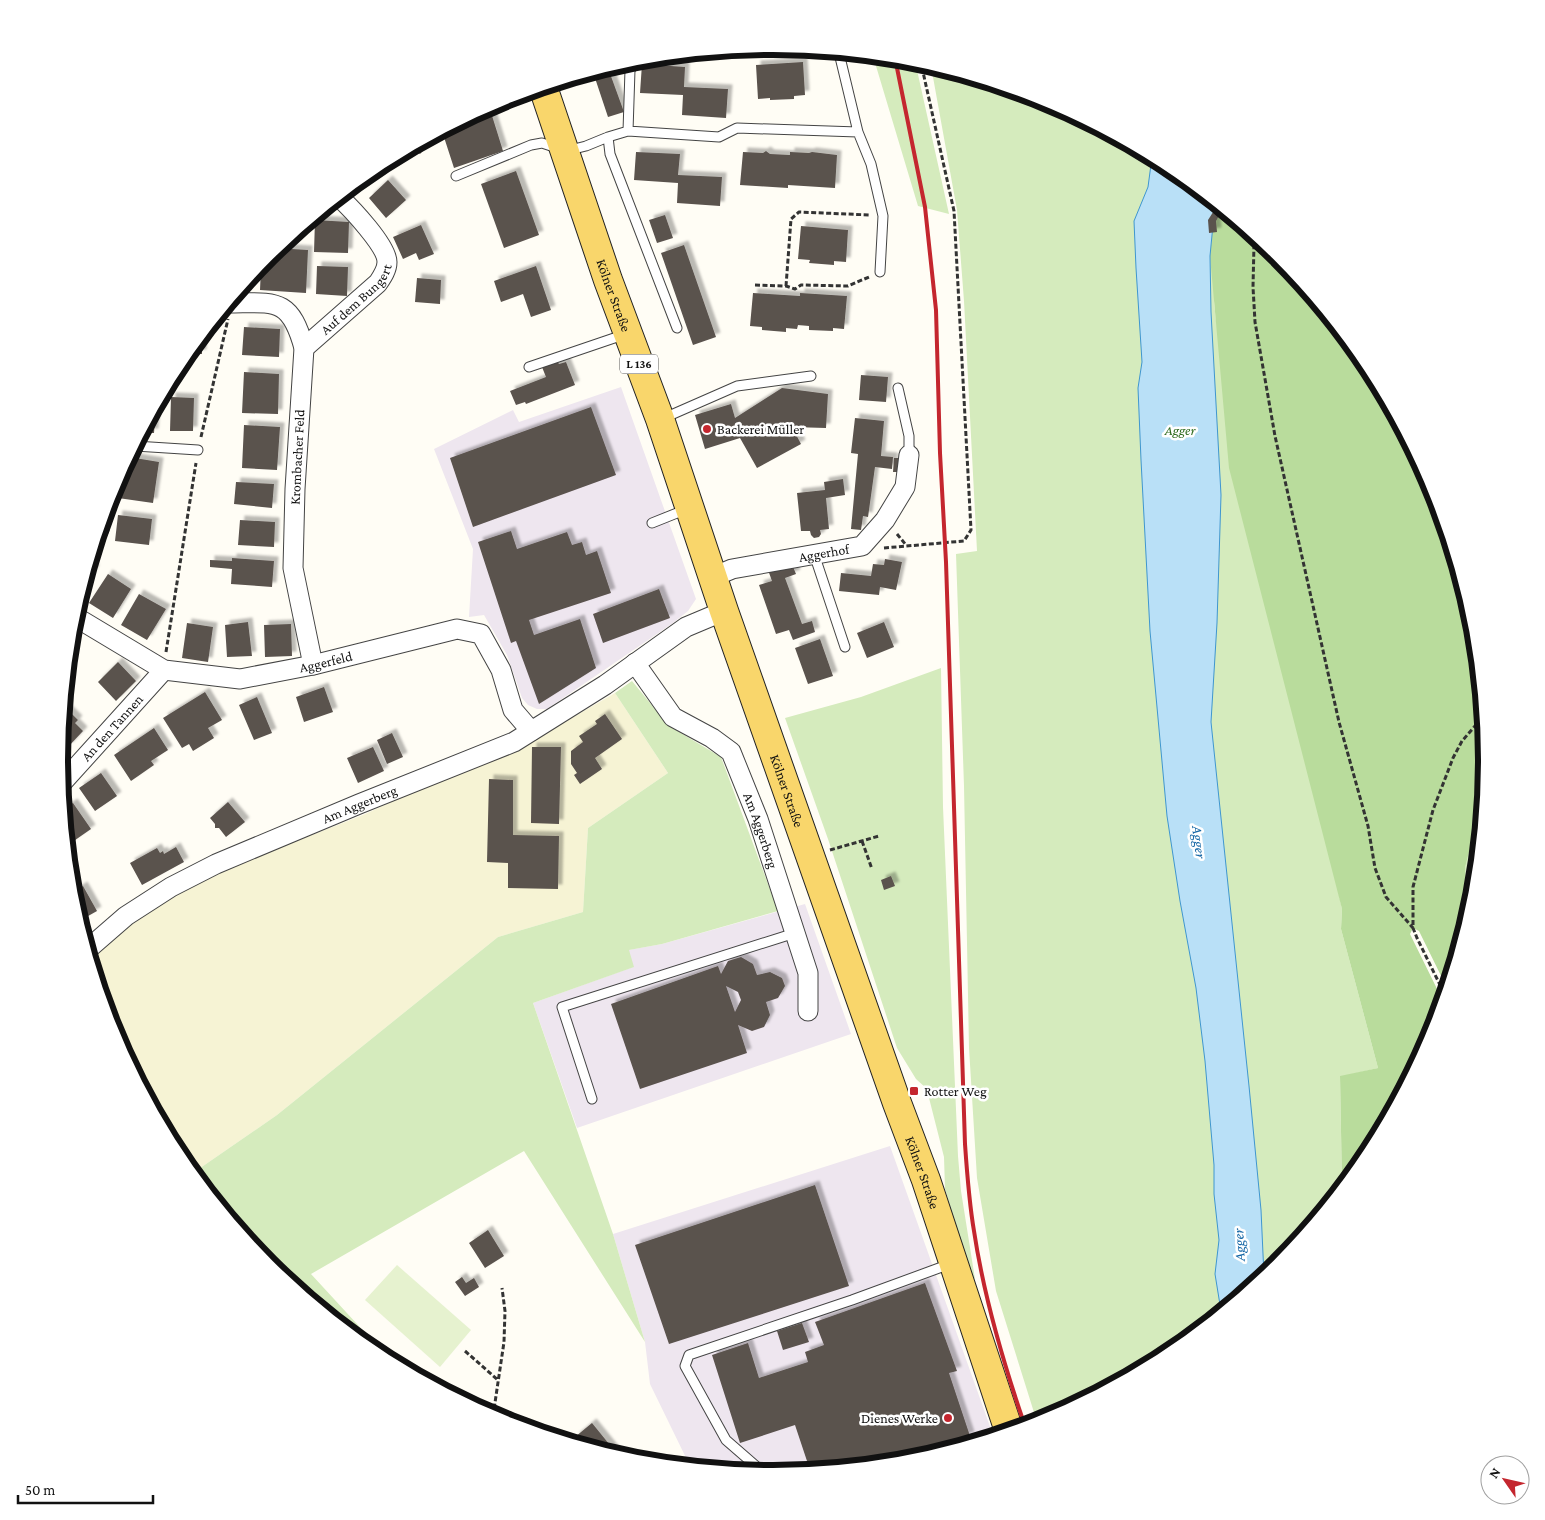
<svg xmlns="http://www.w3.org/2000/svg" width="1545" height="1520" viewBox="0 0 1545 1520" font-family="'Crimson Pro',serif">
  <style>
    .industrial { fill: #eee6ef }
    .farmland { fill: #f6f3d4 }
    .green { fill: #d5ebbd }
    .forest { fill: #b9dc9c }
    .pitch { fill: #e6f2cf }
    .water { fill: #b9e0f7; stroke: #3f96cf }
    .building { fill: #5a524d; fill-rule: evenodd; filter: url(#shadow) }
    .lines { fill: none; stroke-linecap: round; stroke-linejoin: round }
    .service-casing { stroke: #444; stroke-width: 11 }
    .minor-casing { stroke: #444; stroke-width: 21 }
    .primary-casing { stroke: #222; stroke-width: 30 }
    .path { stroke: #333; stroke-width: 3; stroke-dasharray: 5 2.5; stroke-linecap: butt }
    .service { stroke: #fff; stroke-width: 9 }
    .minor { stroke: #fff; stroke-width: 19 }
    .primary { stroke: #f9d66b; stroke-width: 28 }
    .rail { stroke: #c4262e; stroke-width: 4 }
    .poi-dot { fill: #c4262e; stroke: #fff; stroke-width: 2 }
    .labels { text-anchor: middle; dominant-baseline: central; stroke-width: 5; stroke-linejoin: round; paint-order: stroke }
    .shield { fill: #fff; stroke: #585858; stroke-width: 1 }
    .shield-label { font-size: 12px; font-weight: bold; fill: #111 }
    .street-label { font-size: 14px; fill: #111; stroke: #fff }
    .poi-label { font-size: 14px; fill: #111; stroke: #fff; text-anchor: start }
    .park-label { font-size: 14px; font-style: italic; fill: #2f6b1f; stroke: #fff }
    .water-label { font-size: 15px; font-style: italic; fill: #1768a6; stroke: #fff }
    .rim { fill: none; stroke: #111; stroke-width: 6 }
  </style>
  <defs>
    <filter id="shadow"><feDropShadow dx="4.5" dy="-4.5" stdDeviation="1" flood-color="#0004"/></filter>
  </defs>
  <rect width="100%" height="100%" fill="#fffdf5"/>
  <!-- industrial -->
  <path class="industrial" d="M621 387 696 599 688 611 673 623 547 709H537L528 705 522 698 507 655 484 615 469 617 473 549 434 449 513 410 519 422Z
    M805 904 851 1034 577 1128 533 1003 633 967 628 950 662 944Z
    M890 1146 993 1435 911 1460 772 1474 690 1466 650 1384 645 1342 613 1234Z"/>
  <!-- farmland -->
  <path class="farmland" d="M615 693 668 773 588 828 583 912 498 937 277 1115 193 1173 179 1156 113 1033 90 958 147 910 220 871 363 815 430 784 523 746Z"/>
  <!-- green -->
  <path class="green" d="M873 56 915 61 949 214 918 206Z
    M931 66 1046 101 1169 167 1214 203V302L1216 321 1342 909 1341 929 1378 1068 1340 1077 1342 1186 1277 1265 1169 1354 1045 1420 1037 1422 996 1291 977 1178 969 1048 964 786 956 554 977 551 964 301 957 210Z
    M941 668 943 807 958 1156 961 1191 975 1279 970 1273 945 1189 944 1157 928 1094 926 1088 916 1079 897 1048 828 839 785 718 861 697Z
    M632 681 669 726 721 757 778 911 662 944 629 950 634 967 533 1003 613 1234 645 1342 524 1151 311 1274 392 1362 376 1353 268 1264 193 1173 277 1115 498 937 583 912 588 828 668 773 615 693Z
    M1480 819 1472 900 1469 909 1467 905 1465 868 1475 828Z"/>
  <!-- forest -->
  <path class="forest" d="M1215 204 1277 256 1366 364 1432 487 1473 621 1486 760 1480 819 1475 828 1465 868 1467 904 1469 909 1446 986 1419 931 1413 928 1410 934 1442 999 1432 1033 1366 1157 1342 1186 1340 1076 1378 1068 1341 929 1342 909 1229 468 1210 256Z"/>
  <!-- pitch -->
  <path class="pitch" d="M397 1265 471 1330 440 1367 365 1300Z"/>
  <!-- water -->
  <path class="water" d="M1152 157 1169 167 1215 204 1210 256 1211 312 1221 495 1217 623 1211 722 1249 1086 1261 1210 1264 1276 1221 1311 1215 1274 1219 1240 1214 1194V1165L1205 1061 1196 988 1180 901 1167 816 1150 631 1141 460 1138 388 1142 362 1136 268 1134 221 1148 187Z"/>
  <!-- building -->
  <path class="building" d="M803 62 805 95 794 96V99L770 100V98L758 99 756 65Z
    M642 64 685 67 684 87 728 89 726 118 682 115 683 95 640 93Z
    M608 68 624 112 608 117 593 72Z
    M489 106 503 151 454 168 442 131Z
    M428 139 431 142 420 154 413 147Z
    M766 151 770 154 790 155V152L809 153 812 152 837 155 835 188 788 185V188L740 185 743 152 763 153Z
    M636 152 680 154 678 175 722 177 720 206 677 203 678 183 634 180Z
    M516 171 539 235 504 248 481 184Z
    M388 180 406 200 386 218 369 198Z
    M1217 206 1226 213 1220 214 1216 221 1217 232 1209 233 1208 220Z
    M665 215 673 238 657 243 649 220Z
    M315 220 349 222 348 253 314 252Z
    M421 225 434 254 419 260 416 253 403 259 393 237Z
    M801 226 848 230 846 262 834 261V265L809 263 810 260 798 259Z
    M684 245 716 337 693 345 661 253Z
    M276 248 308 250 306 293 260 290 261 267H258Z
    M317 266 348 267 347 296 316 294Z
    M536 266 551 310 531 317 523 294 501 302 494 281Z
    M417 278 441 280 440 304 415 302Z
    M753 293 800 296V293L847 296 844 329 833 328V331L809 330V326L798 325 797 329 786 328V332L762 330V327L750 326Z
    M244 327 280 329 279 357 242 355Z
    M206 331V339H202V354H187Z
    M557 361 559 364 566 362 575 385 526 404 525 402 516 405 510 391 546 377 542 367Z
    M244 372 279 374 278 414 242 413Z
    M861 375 888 377 886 402 859 400Z
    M782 388 828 394 826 428 792 427 801 444 757 468 740 438 705 449 695 415 731 404 735 418Z
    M171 397 194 398 193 431H170Z
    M156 407 154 433H142L148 421Z
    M591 407 616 475 473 527 450 458Z
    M855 418 884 421 881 456 893 457 892 469 875 467 868 517 863 516 861 530 851 529 858 454 851 453Z
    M244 425 280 427 277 470 242 468Z
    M129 457 159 462 153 503 118 498 123 469Z
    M894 458H901L900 472H893Z
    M843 479 845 495 826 498 829 529 820 530 821 534 819 537 814 538 811 535 810 531H801L797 493 825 490 824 482Z
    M236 482 274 484 272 508 234 504Z
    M118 515 152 519 149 545 115 541Z
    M240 520 275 522 274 547 238 545Z
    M511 531 517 549 567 532 572 545 582 542 586 555 597 551 611 593 529 620 534 635 580 619 596 668 539 704 516 641 511 643 478 542Z
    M232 558 274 561 272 587 231 584 232 569 210 567V560L232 561Z
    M885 559 902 562 896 590 880 587 879 595 839 591 841 573 871 576 873 564 884 565Z
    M791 562 796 574 785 578 802 624 812 621 815 632 793 640 789 630 776 634 759 585 772 581 768 570Z
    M89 566 95 569 83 588H82Z
    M108 574 131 589 113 618 89 603Z
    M659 589 670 618 603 643 593 614Z
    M139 594 166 609 147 640 121 625Z
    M248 622 252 656 227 657 225 625Z
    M884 622 894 647 867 658 857 633Z
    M187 623 213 627 208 662 182 658Z
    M291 624 292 656 265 657 264 625Z
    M820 639 833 676 808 684 795 648Z
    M118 662 136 681 116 701 98 682Z
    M324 687 333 712 304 722 296 697Z
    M205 692 222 720 208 728 214 738 193 751 189 744 182 748 163 718Z
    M257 697 272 733 254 740 239 705Z
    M67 709 78 720 75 723 83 731 68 747 61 740 62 723 66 719 63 716V713Z
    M605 714 622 739 595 758 602 769 580 784 574 775 577 773 571 764V751L583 742 579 736 597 724 595 721Z
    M154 728 168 750 151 761 154 765 131 781 114 755Z
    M392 733 403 757 387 764 377 740Z
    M373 747 384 771 358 783 347 758Z
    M532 747H561L559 824 531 823Z
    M101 773 117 796 95 811 79 788Z
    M489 779 513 780V835L559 836 558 889 508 888V863L487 862Z
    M228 802 245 822 226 837 219 828H215V824L210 818Z
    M73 803 91 829 68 845 64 809Z
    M176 847 184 862 142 885 130 863 157 848 160 853 163 851 164 854Z
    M891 876 895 886 884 890 881 880Z
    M83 886 97 911 81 920 77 914 72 893Z
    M741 957 753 964 757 975 770 972 782 978 785 986 778 998 766 1002 770 1015 764 1027 752 1031 738 1025 747 1053 640 1089 611 1004 718 966 721 974 728 961ZM726 986 738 992 741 1000 735 1012Z
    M815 1185 849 1286 669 1344 635 1245Z
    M488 1230 504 1256 485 1268 469 1243Z
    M462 1277 466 1283 474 1278 479 1287 465 1296 455 1282Z
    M925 1283 957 1371 949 1373 970 1436 942 1446 943 1450 911 1460 810 1470 795 1425 740 1443 712 1355 748 1343 759 1378 808 1362 805 1352 824 1345 815 1322Z
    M802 1323 809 1342 783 1350 777 1331Z
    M592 1423 618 1455 581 1444 575 1437Z"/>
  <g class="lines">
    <!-- service casing -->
    <g class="service-casing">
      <path id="service" d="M839 53 858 132
        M628 131 630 70 637 60
        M608 137 610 154 677 328
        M456 176 531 145 542 143 566 151 586 146 608 137 628 131 719 137 737 128 858 132 871 164 883 216 880 272
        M529 367 626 334
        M898 388 909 436V455
        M664 418 737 386 811 376
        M135 446 198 450
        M652 523 687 509
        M104 530 108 503
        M814 554 845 647
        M592 1099 562 1007 795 933
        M764 1473 726 1440 685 1366 689 1355 852 1300 950 1264"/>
    </g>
    <!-- minor casing -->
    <g class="minor-casing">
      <g id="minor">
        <path d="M228 303C274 303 290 296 304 348L295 489 293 568 313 665"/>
        <path id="s1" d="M304 348 378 283C382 277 387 270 387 262 387 246 351 208 339 197"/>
        <path id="s2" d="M713 577 732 569 862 546 885 520 905 487 909 455"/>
        <path id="s3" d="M74 616 164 670 240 679 313 665 457 629 481 634 501 670 513 710 531 731"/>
        <path id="s4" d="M635 663 673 717 712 738 731 752 758 819 808 973V1011"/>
        <path id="s5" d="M61 784 164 670"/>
        <path id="s6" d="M88 949 126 916 171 887 216 864 359 804 514 742 605 685 686 627 724 611"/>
      </g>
    </g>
    <!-- primary casing -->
    <g class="primary-casing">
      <g id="primary">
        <path id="s7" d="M543 87 608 280 660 419 724 611 897 1103 926 1180 1009 1431"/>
      </g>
    </g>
    <!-- path -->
    <path class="path" d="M1247 231 1254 244 1253 287 1255 322 1275 436 1339 722 1368 826 1375 868 1386 897 1413 928
      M755 285 786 286 795 289 801 285 848 286 869 277
      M786 286 791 219 799 212 870 215
      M1359 356 1368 378 1379 389
      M201 437 228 319
      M897 534 906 545
      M884 548 964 541 971 530 954 211 921 63
      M166 652 196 463
      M862 841 872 869
      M830 850 879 836
      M1444 993 1417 938 1413 928V887L1433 810 1453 758 1462 741 1482 718
      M465 1351 498 1380
      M493 1416 504 1342 505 1311 502 1288"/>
    <!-- service -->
    <use href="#service" class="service"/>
    <!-- minor -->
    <use href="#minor" class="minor"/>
    <!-- primary -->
    <use href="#primary" class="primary"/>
    <!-- rail -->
    <path class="rail" d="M895 58 925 207 936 310 940 453 946 562 965 1144C967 1173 969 1202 974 1231 984 1298 1003 1362 1025 1426"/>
  </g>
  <!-- markers -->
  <g class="poi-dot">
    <circle cx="707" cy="429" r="5"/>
    <rect x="909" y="1086" width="10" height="10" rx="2.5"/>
    <circle cx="948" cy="1418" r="5"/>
  </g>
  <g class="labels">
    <!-- shield labels -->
    <rect class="shield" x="620" y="354.5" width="38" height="19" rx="4"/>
    <g class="shield-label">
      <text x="639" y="364">L 136</text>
    </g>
    <!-- street labels -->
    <g class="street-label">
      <text stroke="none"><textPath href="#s7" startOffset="220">Kölner Straße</textPath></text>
      <text stroke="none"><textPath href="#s1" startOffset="72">Auf dem Bungert</textPath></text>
      <text transform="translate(297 457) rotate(-87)">Krombacher Feld</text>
      <text stroke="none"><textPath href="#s2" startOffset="114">Aggerhof</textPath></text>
      <text stroke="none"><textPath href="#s3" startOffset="269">Aggerfeld</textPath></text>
      <text stroke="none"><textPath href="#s5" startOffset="76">An den Tannen</textPath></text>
      <text stroke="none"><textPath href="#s7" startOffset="745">Kölner Straße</textPath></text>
      <text stroke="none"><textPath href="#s6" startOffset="310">Am Aggerberg</textPath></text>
      <text stroke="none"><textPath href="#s4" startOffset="218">Am Aggerberg</textPath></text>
      <text stroke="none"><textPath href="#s7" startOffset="1150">Kölner Straße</textPath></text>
    </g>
    <!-- poi labels -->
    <g class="poi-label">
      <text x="717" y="429">Backerei Müller</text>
      <text x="924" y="1091">Rotter Weg</text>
      <text x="938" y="1418" text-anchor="end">Dienes Werke</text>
    </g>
    <!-- park labels -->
    <g class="park-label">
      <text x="1180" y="430">Agger</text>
    </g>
    <!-- water labels -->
    <g class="water-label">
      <text transform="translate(1199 842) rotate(83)">Agger</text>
      <text transform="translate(1239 1245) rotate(-93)">Agger</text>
    </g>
  </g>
  <!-- crop -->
  <path d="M0 0H1545V1520H0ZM68 760a705 705 0 1 1 1410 0a705 705 0 1 1-1410 0Z" fill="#fff" fill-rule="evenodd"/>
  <path class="rim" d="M68 760a705 705 0 1 1 1410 0a705 705 0 1 1-1410 0Z"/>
  <!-- north arrow -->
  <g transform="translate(1505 1480) rotate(304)"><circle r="24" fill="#ffffff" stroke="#a0a0a0"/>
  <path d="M0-4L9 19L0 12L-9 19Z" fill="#c4262e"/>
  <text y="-8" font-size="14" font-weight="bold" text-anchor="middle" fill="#111111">N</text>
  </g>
  <!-- scale -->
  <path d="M18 1495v8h135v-8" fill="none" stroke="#111111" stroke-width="2.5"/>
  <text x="25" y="1495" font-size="15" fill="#111111" stroke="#ffffff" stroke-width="4" paint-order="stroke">50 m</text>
</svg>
